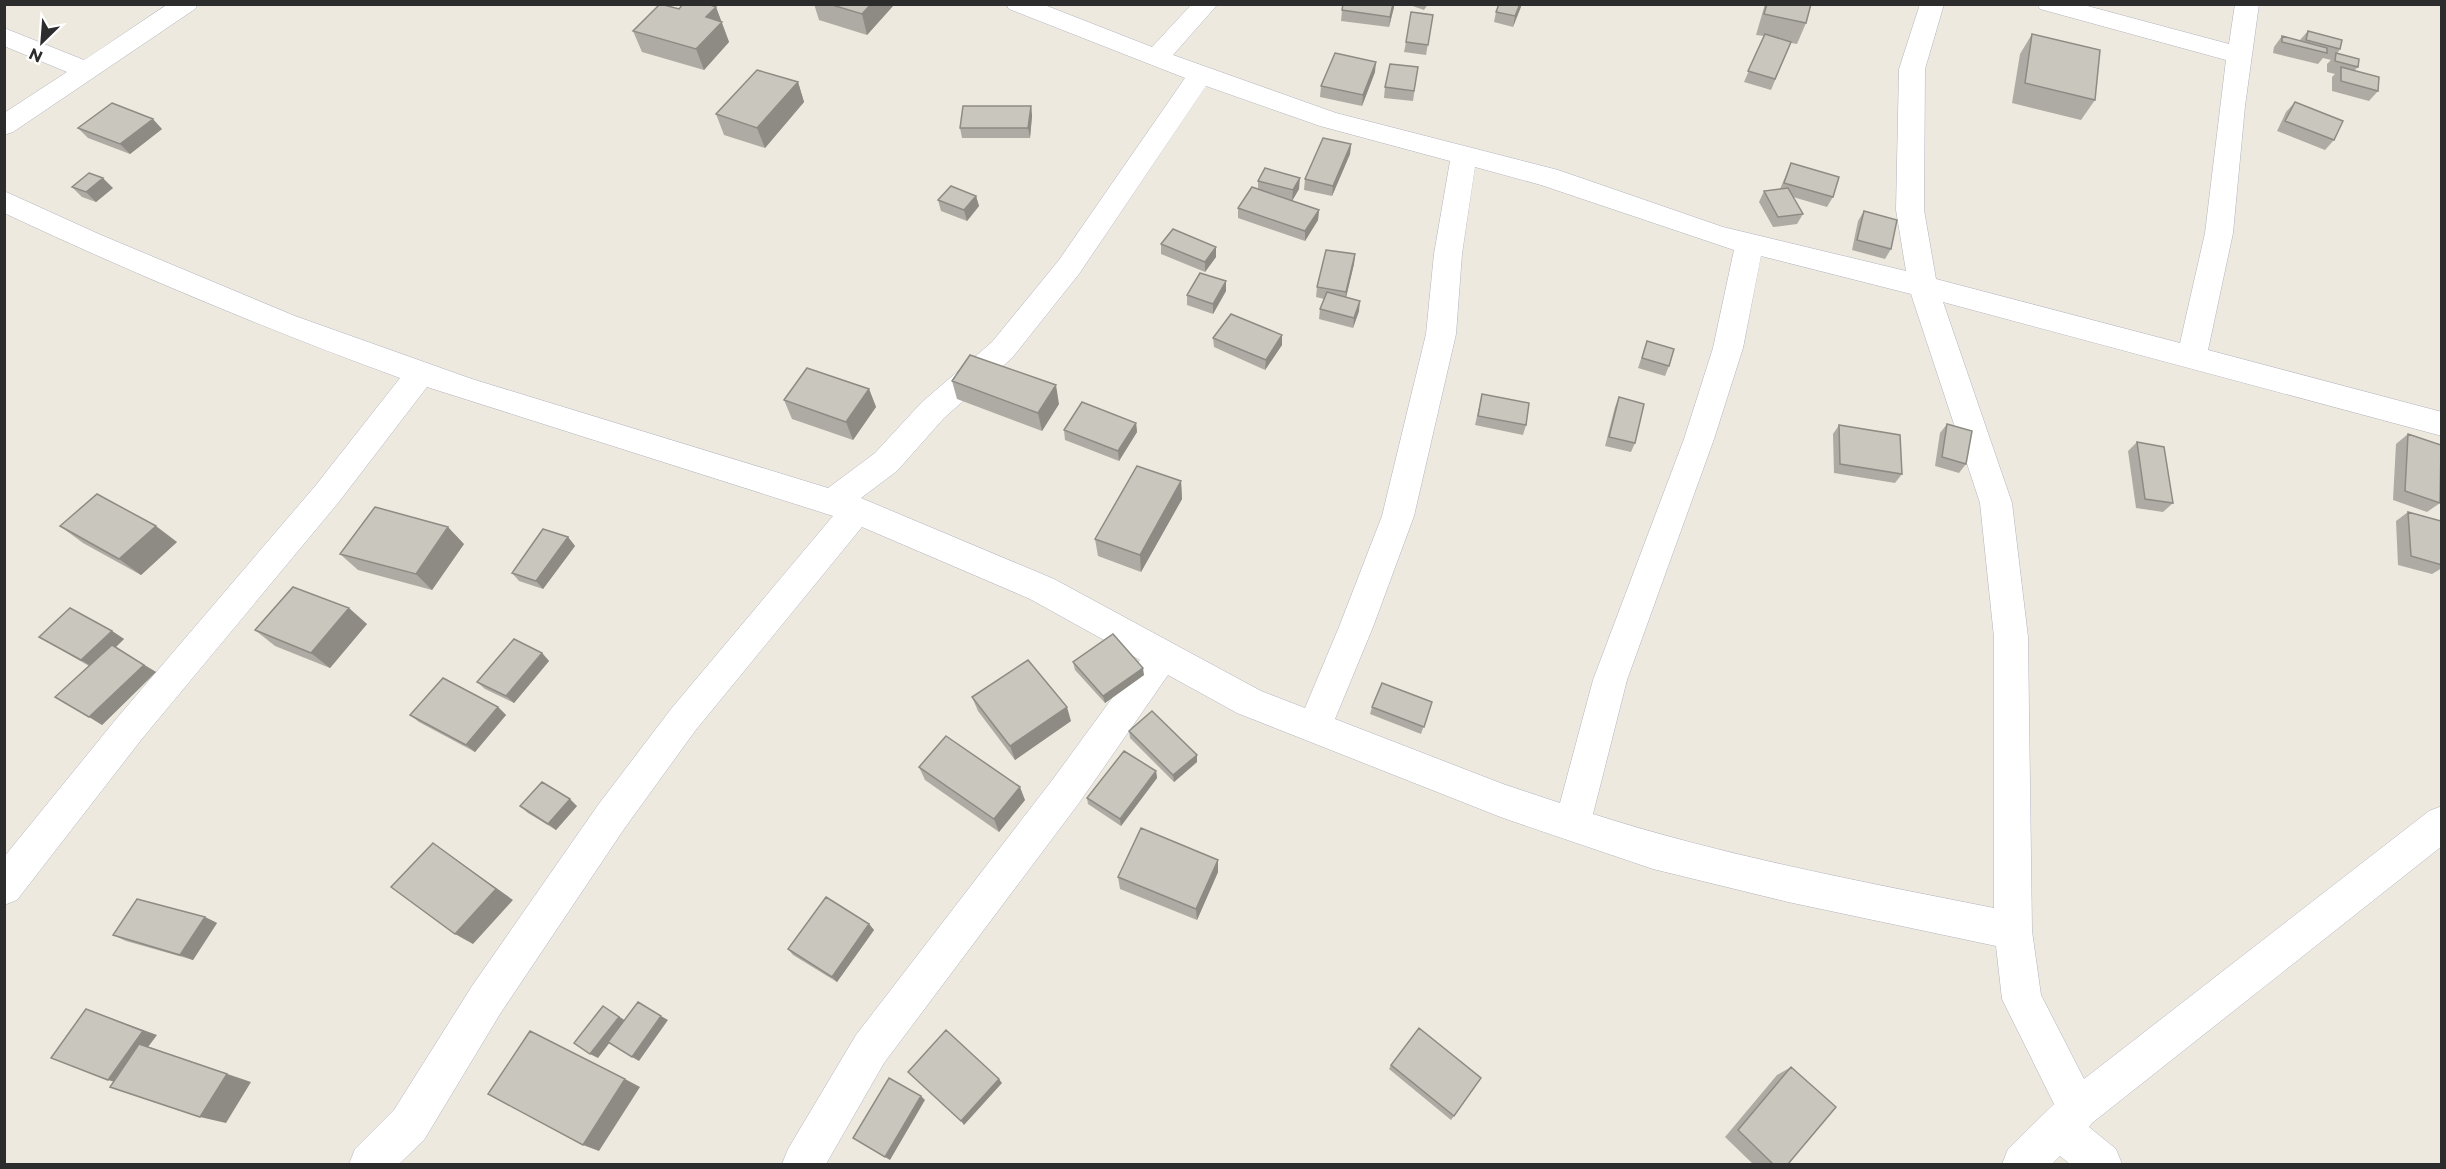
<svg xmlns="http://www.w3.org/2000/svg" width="2446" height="1169" viewBox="0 0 2446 1169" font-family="Montserrat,sans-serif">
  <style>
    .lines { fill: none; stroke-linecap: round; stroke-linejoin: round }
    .minor-casing { stroke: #b2b3c0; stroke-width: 1 }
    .minor { fill: #fff; fill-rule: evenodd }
    .wall { fill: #adaba3 }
    .shaded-wall { fill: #8d8b84 }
    .building { fill: #c9c7bd; stroke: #8d8b84; stroke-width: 1.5 }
  </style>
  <rect width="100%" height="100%" fill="#eee9de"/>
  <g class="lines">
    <!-- minor casing -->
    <g class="minor-casing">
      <path id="minor" d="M168 4H198L195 9 13 132 4 135V113L67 72 4 46V28L84 60Z
        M1006 4H1042L1152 47 1192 4H1218L1173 55 1336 113 1558 170 1723 227 1906 271 1896 210 1899 69 1920 4H1944L1925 69 1924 210 1936 279 2180 343 2205 233 2226 60 2040 9 2037 4H2080L2229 44 2235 4H2259L2245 106 2233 233 2208 350 2442 412V436L1943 302 2012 503 2028 637 2032 931 2041 995 2084 1079 2429 811 2442 806V846L2092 1123 2089 1127 2116 1149 2122 1164H2070L2060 1156 2052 1164H2002L2008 1149 2054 1104 2002 999 1996 946 1788 902 1653 869 1503 818 1237 713 1168 675 1079 803 884 1063 826 1164H782L788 1149 856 1035 1053 779 1140 660 1030 599 862 527 695 731 624 829 500 1014 424 1140 399 1164H349L355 1149 394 1110 472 986 598 805 671 709 833 516 427 387 338 503 141 740 17 900 4 905V857L117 718 316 485 400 378C266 329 134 274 4 213V191L101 235 295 316 472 379 828 488 875 453 922 402 992 342 1059 260 1185 78 1009 9ZM1206 86 1320 126 1450 161 1434 254 1426 334 1382 516 1339 627 1305 708 1261 691 1054 579 861 498 897 471 944 418 1012 358 1079 274ZM1475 167 1541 185 1734 250 1713 348 1684 439 1593 680 1560 803 1503 784 1335 719 1373 627 1414 516 1456 334 1462 254ZM1761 256 1911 294 1980 503 1994 637V908C1859 881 1724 856 1593 814L1627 680 1714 439 1743 348Z"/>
    </g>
    <!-- minor -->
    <use href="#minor" class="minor"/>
  </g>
  <!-- wall -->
  <path class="wall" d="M814 4H893V6L867 35 819 20Z
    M1407 4H1428L1424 10Z
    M1499 4H1521L1513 27 1494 22 1496 12Z
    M1765 4H1811L1806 23 1797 44 1791 43 1771 90 1744 82 1764 36 1756 35Z
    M716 7 729 42 704 70 642 52 633 31 679 9Z
    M1394 7 1389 27 1341 21 1342 10Z
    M1433 15 1426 55 1404 52 1406 42Z
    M2308 31 2340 49 2337 54 2358 67 2355 70 2378 91 2369 101 2332 91V77L2335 74 2327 72V64L2331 60 2323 58 2318 64 2273 53 2274 47 2282 36 2299 41Z
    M2032 34 2095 100 2081 120 2012 103 2020 54Z
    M1418 67 1413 101 1384 98 1385 87Z
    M1375 72 1362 106 1320 97 1321 86Z
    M798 82 804 102 765 148 724 135 716 114Z
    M2295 102 2334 140 2325 150 2277 131 2286 112Z
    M1031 106 1032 116 1030 138H962L960 128Z
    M78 128 162 129 130 154 88 138Z
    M1351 144 1350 154 1332 196 1304 190 1305 179Z
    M1791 163 1833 197 1827 207 1793 197 1803 214 1797 224 1773 227 1759 202 1764 191 1780 189Z
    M1258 181 1299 189 1292 201 1319 210 1318 220 1305 241 1238 218V208L1258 189Z
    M72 187 113 188 96 202 82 197Z
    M976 196 979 206 967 221 941 211 938 200Z
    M1864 211 1891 249 1885 259 1852 250 1858 221Z
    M1161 244 1216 247V257L1205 272 1161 254Z
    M1355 254 1354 264 1346 297 1359 311 1353 328 1319 319 1320 309 1324 299 1316 297 1317 287Z
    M1226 291 1213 314 1187 305V295Z
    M1213 338 1282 345 1265 370 1214 347Z
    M1647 341 1669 366 1665 376 1638 368Z
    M952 381 1059 404 1042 431 957 399Z
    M869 389 876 407 853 440 792 419 784 400Z
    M1482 394 1526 425 1523 435 1475 425Z
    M1619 397 1635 443 1631 452 1605 446 1615 407Z
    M1136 423 1137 432 1119 461 1065 440 1064 430Z
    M1947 424 1966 464 1959 473 1935 466 1940 433Z
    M1839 425 1902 474 1895 483 1834 473 1833 434Z
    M2408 434 2440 503 2427 512 2393 500 2396 444Z
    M2137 442 2173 503 2163 512 2136 508 2128 451Z
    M1181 481 1182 499 1141 572 1098 556 1095 539Z
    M2408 512 2442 532V568L2432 574 2398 565 2396 521Z
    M60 526 177 542 141 575 83 543Z
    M568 537 575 546 543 589 519 581 512 573Z
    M464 544 432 590 358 570 340 554Z
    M367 624 330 668 275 646 255 630Z
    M112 631 124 639 116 647 156 672 102 725 89 666 39 637Z
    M542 653 549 661 514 703 485 689 477 682Z
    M1073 662 1144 675 1105 703 1075 670Z
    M972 697 1071 721 1015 760 978 711Z
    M1432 702 1421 734 1370 714 1372 707Z
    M498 707 506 715 475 752 419 722 410 715Z
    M1129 731 1197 762 1174 782 1130 738Z
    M919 767 1025 800 999 832 925 780Z
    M1156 771 1157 778 1121 826 1088 804 1087 798Z
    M520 806H577L556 830 528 813Z
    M1218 860V872L1197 920 1120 889 1118 877Z
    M205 917 217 923 193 960 126 941 113 935Z
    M869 924 874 930 837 982 793 955 788 949Z
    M1391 1065 1454 1116 1451 1120 1389 1069Z
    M1791 1067 1788 1164H1753L1725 1137 1777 1075Z"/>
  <!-- shaded-wall -->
  <path class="shaded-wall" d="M871 4H893V6L867 35 862 14Z
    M1393 4H1394V7L1389 27 1390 17Z
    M1520 4H1521V7L1513 27 1515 16Z
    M716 7 729 42 704 70 696 49 706 17Z
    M1376 62 1375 72 1362 106 1363 95Z
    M798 82 804 102 765 148 757 128Z
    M1031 106 1032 116 1030 138 1028 128Z
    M153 119 162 129 130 154 120 144Z
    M1351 144 1350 154 1332 196 1333 186Z
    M103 178 113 188 96 202 86 192Z
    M1300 178 1299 189 1292 201 1293 190Z
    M976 196 979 206 967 221 964 210Z
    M1319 210 1318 220 1305 241V231Z
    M1216 247V257L1205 272V262Z
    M1355 254 1354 264 1345 302 1346 292Z
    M1226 281V291L1213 314V304Z
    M1360 301 1359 311 1353 328 1354 318Z
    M1282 335V345L1265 370 1266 360Z
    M1056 385 1059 404 1042 431 1038 413Z
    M869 389 876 407 853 440 846 422Z
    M1136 423 1137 432 1119 461 1118 451Z
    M1181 481 1182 499 1141 572 1140 555Z
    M156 526 177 542 141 575 119 559Z
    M448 527 464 544 432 590 416 574Z
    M568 537 575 546 543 589 536 581Z
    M349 608 367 624 330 668 311 653Z
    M112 631 124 639 94 668 81 660Z
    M542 653 549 661 514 703 506 696Z
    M144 665 156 672 102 725 89 717Z
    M1143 668 1144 675 1105 703 1103 696Z
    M498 707 506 715 475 752 466 745Z
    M1067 707 1071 721 1015 760 1010 746Z
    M1197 755V762L1174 782 1173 775Z
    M1156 771 1157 778 1121 826 1120 819Z
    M1020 787 1025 800 999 832 994 819Z
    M570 799 577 806 556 830 548 824Z
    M433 843 513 900 473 944 455 934Z
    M1218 860V872L1197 920 1196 909Z
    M205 917 217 923 193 960 180 955Z
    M869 924 874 930 837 982 832 977Z
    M603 1006 626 1021 598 1058 590 1054Z
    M86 1009 157 1035 148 1047 251 1082 226 1123 200 1117 122 1084 108 1080Z
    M661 1016 668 1020 639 1061 632 1057Z
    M625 1079 640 1087 599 1151 583 1145Z
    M999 1079 1002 1083 964 1125 961 1121Z
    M921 1096 925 1100 890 1160 885 1157Z"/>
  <!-- building -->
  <path class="building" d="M660 4 679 9 683 4H708L716 7 706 17 722 22 696 49 633 31Z
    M829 4H871L862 14Z
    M1343 4H1393L1390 17 1342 10Z
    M1499 4H1520L1515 16 1496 12Z
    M1767 4H1811L1806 23 1764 14Z
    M1411 12 1433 15 1428 45 1406 42Z
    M2308 31 2342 40 2340 49 2306 40Z
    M1765 34 1791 42 1775 79 1748 71Z
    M2032 34 2100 50 2095 100 2025 83Z
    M2282 36 2327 48V53L2282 42Z
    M1335 53 1376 62 1363 95 1321 86Z
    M2336 53 2359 59 2358 67 2335 61Z
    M1390 64 1418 67 1414 91 1385 87Z
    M2341 67 2379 77 2378 91 2341 81Z
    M757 70 798 82 757 128 716 114Z
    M2295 102 2343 121 2334 140 2285 121Z
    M112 103 153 119 120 144 78 128Z
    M963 106H1031L1028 128H960Z
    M1323 138 1351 144 1333 186 1305 179Z
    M1791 163 1839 177 1833 197 1784 183Z
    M1265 168 1300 178 1293 190 1258 181Z
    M89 173 103 178 86 192 72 187Z
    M951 186 976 196 964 210 938 200Z
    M1252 187 1319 210 1305 231 1238 208Z
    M1788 188 1803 214 1778 217 1764 191Z
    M1864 211 1897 220 1891 249 1857 240Z
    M1173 229 1216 247 1205 262 1161 244Z
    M1326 250 1355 254 1346 292 1317 287Z
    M1200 273 1226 281 1213 304 1187 295Z
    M1327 292 1360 301 1354 318 1320 309Z
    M1231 314 1282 335 1266 360 1213 338Z
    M1647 341 1674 349 1669 366 1642 358Z
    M970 355 1056 385 1038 413 952 381Z
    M807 368 869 389 846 422 784 400Z
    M1482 394 1529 403 1526 425 1478 416Z
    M1619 397 1644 404 1635 443 1609 437Z
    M1082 402 1136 423 1118 451 1064 430Z
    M1947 424 1972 431 1966 464 1942 457Z
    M1839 425 1900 435 1902 474 1840 464Z
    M2408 434 2441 445 2440 503 2405 491Z
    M2137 442 2164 447 2173 503 2145 499Z
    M1137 466 1181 481 1140 555 1095 539Z
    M97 494 156 526 119 559 60 526Z
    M375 507 448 527 416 574 340 554Z
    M2408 512 2441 521 2442 565 2411 556Z
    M543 529 568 537 536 581 512 573Z
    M293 587 349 608 311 653 255 630Z
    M70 608 112 631 81 660 39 637Z
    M1113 634 1143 668 1103 696 1073 662Z
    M514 639 542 653 506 696 477 682Z
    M112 645 144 665 89 717 55 697Z
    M1028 660 1067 707 1010 746 972 697Z
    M443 678 498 707 466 745 410 715Z
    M1382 683 1432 702 1424 727 1372 707Z
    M1152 711 1197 755 1173 775 1129 731Z
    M946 736 1020 787 994 819 919 767Z
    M1124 751 1156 771 1120 819 1087 798Z
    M542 782 570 799 548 824 520 806Z
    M1141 828 1218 860 1196 909 1118 877Z
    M433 843 496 889 455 934 391 887Z
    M826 897 869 924 832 977 788 949Z
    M137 899 205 917 180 955 113 935Z
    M638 1002 661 1016 632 1057 608 1042Z
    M603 1006 619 1017 590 1054 574 1043Z
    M86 1009 143 1031 108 1080 51 1058Z
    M1419 1028 1481 1078 1454 1116 1391 1065Z
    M946 1030 999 1079 961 1121 908 1072Z
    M530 1031 625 1079 583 1145 488 1094Z
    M139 1044 227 1074 200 1117 110 1087Z
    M1791 1067 1836 1107 1788 1164H1773L1738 1130Z
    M889 1078 921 1096 885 1157 853 1138Z"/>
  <!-- border -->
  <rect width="2446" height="1169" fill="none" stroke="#2c2c2c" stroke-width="12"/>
  <!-- north arrow -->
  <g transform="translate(42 42) rotate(205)" stroke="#ffffff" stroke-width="4.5" paint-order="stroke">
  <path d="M0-4.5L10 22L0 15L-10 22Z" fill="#2c2c2c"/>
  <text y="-9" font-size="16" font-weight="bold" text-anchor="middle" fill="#2c2c2c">N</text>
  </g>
</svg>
